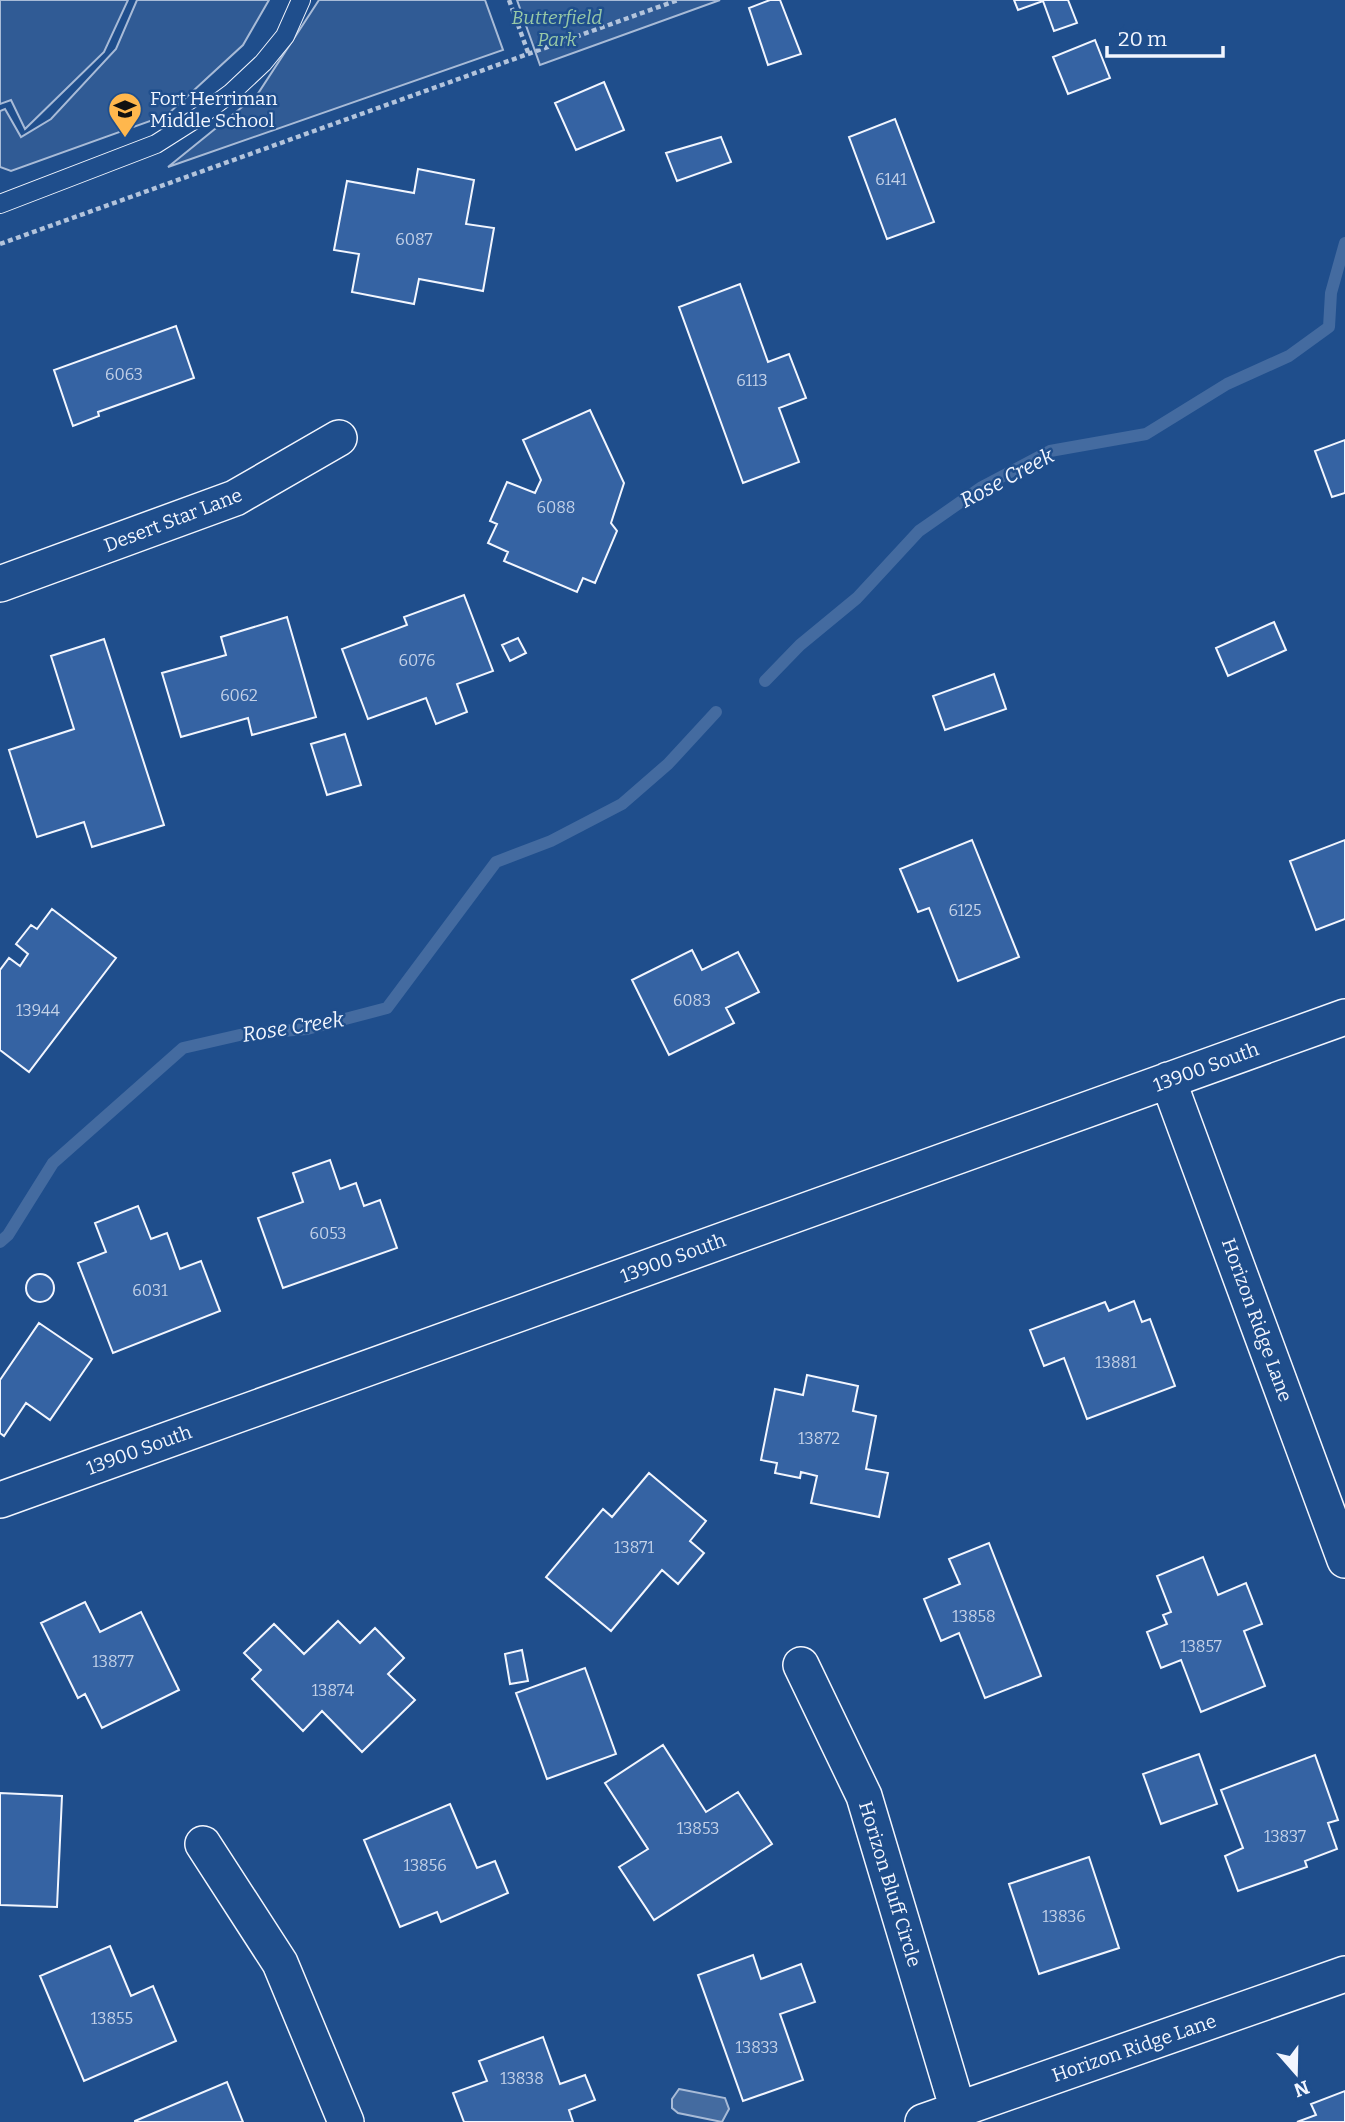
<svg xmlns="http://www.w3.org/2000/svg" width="1345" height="2122" viewBox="0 0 1345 2122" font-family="Bitter,serif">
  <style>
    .built { fill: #305b95; stroke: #a8bbd7; stroke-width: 2 }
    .water { fill: #446ba0; stroke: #a8bbd7; stroke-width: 2 }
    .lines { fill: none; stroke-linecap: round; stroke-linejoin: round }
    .stream { stroke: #446ba0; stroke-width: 12 }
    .building { fill: #3563a3; stroke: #f2f6ff; stroke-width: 2 }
    .service-casing { stroke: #f2f6ff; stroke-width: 20 }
    .minor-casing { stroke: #f2f6ff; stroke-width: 38 }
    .path { stroke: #b3c4dc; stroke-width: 4.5; stroke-dasharray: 5 3.5; stroke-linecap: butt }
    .service { stroke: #1f4e8c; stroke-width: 18 }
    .minor { stroke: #1f4e8c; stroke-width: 35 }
    .labels { text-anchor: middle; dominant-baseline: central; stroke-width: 5; stroke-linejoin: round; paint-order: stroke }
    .number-label { font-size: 16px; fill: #c3d1e8 }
    .park-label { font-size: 19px; font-style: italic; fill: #97c8a6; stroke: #1f4e8c }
    .poi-label { font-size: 19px; fill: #f2f6ff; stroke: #1f4e8c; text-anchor: start }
    .street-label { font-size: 19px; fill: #f2f6ff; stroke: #1f4e8c }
    .water-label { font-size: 21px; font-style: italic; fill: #f2f6ff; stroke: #1f4e8c }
  </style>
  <rect width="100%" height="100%" fill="#1f4e8c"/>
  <!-- built -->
  <path class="built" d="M0 0H128L104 52 25 129 11 100 0 104Z
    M137 0H269L243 45 167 115 11 171 0 167V111L5 109 21 137 51 119 116 49Z
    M319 0H485L503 50 168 167 257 95Z
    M517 0H720L540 65Z"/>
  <!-- water -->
  <path class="water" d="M679 2089 725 2098 729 2109 722 2122 678 2113 672 2108V2099Z"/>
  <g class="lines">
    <!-- stream -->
    <path class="stream" d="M765 681 800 645 857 598 919 531 982 487 1050 451 1146 434 1227 384 1289 356 1329 327 1331 293 1345 243
      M0 1242 8 1235 53 1163 183 1048 244 1034 307 1029 387 1008 496 862 551 841 622 804 668 764 716 712"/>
  </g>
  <!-- building -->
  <path class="building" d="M770 0H780L801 54 768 65 749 8Z
    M1014 0H1068L1077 23 1054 31 1043 1 1018 10Z
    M1095 40 1110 78 1068 94 1053 57Z
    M604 82 624 130 576 150 555 103Z
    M895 119 934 222 887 239 849 137Z
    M721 137 731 162 677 181 666 153Z
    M418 169 474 180 466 224 494 228 483 291 419 279 414 304 352 292 359 254 334 250 347 181 414 193Z
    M740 284 768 362 789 354 806 398 779 408 799 462 743 483 679 307Z
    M176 326 194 378 98 412 99 416 73 426 54 370Z
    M590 410 624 483 611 523 617 531 595 583 583 578 577 592 504 561 508 552 488 543 497 524 490 521 507 482 535 493 541 480 523 440Z
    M1345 440V493L1332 497 1315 451Z
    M464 595 493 671 457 684 467 712 436 724 426 698 368 719 342 649 407 625 404 617Z
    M287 617 316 717 252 735 248 718 181 737 162 673 226 655 221 637Z
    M1274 622 1286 650 1228 676 1216 648Z
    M518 638 526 653 510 661 502 645Z
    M104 639 164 825 92 847 84 822 37 837 9 750 74 729 51 656Z
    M994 674 1006 709 945 730 933 696Z
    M345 734 361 785 327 795 311 744Z
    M972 840 1019 957 958 981 929 908 918 912 900 869Z
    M1345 840V919L1316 930 1290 861Z
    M52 909 116 958 29 1072 0 1050V970L9 958 20 966 28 954 16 944 31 925 37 929Z
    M692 950 702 970 738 952 759 992 726 1008 734 1023 669 1055 632 980Z
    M330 1160 340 1189 356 1183 364 1206 380 1200 397 1248 283 1288 258 1218 303 1202 293 1173Z
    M138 1206 151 1239 167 1233 180 1269 201 1261 220 1311 113 1353 78 1263 106 1252 95 1223Z
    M26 1288a14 14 0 1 1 28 0a14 14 0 1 1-28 0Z
    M1134 1301 1142 1322 1150 1319 1175 1386 1087 1419 1064 1358 1044 1366 1030 1330 1105 1302 1109 1311Z
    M39 1323 92 1359 50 1420 26 1403 4 1436 0 1433V1380Z
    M807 1375 858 1386 853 1411 876 1416 866 1469 888 1473 879 1517 811 1503 817 1476 801 1472 800 1478 775 1473 777 1463 761 1460 775 1389 803 1395Z
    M649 1473 706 1521 690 1541 704 1553 678 1584 662 1570 611 1631 546 1577 603 1509 612 1517Z
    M989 1543 1041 1676 985 1698 959 1633 941 1641 924 1599 960 1584 949 1559Z
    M1203 1557 1218 1595 1246 1583 1262 1624 1244 1631 1265 1686 1201 1712 1181 1660 1161 1668 1147 1632 1167 1624 1163 1615 1171 1612 1157 1576Z
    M85 1602 100 1632 141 1612 179 1690 102 1728 85 1694 78 1698 41 1623Z
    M338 1621 360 1643 375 1628 404 1658 388 1674 415 1700 362 1752 322 1711 303 1731 252 1679 261 1670 244 1653 274 1624 304 1654Z
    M522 1650 528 1681 510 1684 505 1654Z
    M585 1668 616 1754 547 1779 516 1693Z
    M663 1745 706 1812 738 1792 772 1844 654 1920 619 1867 648 1849 605 1783Z
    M1199 1754 1217 1804 1161 1824 1143 1774Z
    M1315 1755 1338 1820 1328 1823 1337 1849 1305 1861 1307 1867 1238 1891 1225 1856 1243 1848 1221 1790Z
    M0 1793 62 1796 57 1907 0 1905Z
    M450 1804 477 1868 495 1861 508 1893 441 1922 437 1912 400 1927 364 1840Z
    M1089 1857 1119 1948 1039 1974 1009 1884Z
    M110 1946 131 1996 153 1986 176 2041 84 2081 40 1976Z
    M753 1955 761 1979 801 1964 815 2002 780 2014 803 2080 743 2101 698 1975Z
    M543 2037 560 2084 585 2075 595 2100 569 2110 573 2122H464L453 2093 487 2081 479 2061Z
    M227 2082 243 2122H135V2121Z
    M1345 2091V2122H1297L1316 2115 1311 2104Z"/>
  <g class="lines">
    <!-- service casing -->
    <g class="service-casing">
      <path id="service" d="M0 204 156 144 197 118 231 93 263 63 285 36 301 0"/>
    </g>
    <!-- minor casing -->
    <g class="minor-casing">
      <path id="minor" d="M0 584 235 498 339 438
        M1168 1080 1345 1560
        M0 1500 1345 1017
        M801 1665 864 1796 958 2110
        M203 1844 280 1963 346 2122
        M923 2122 1345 1974"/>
    </g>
    <!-- path -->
    <path class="path" d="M509 0 529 55
      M0 244 678 0"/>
    <!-- service -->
    <use href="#service" class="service"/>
    <!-- minor -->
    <use href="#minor" class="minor"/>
  </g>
  <!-- icons -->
  <defs>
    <g id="school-pin" transform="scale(1.75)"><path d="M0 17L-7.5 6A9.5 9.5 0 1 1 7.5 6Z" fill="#ffb74d" stroke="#1f4e8c"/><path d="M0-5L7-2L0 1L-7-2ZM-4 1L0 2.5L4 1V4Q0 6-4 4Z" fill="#111"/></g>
  </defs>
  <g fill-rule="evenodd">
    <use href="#school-pin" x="125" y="109"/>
  </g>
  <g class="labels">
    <!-- number labels -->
    <g class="number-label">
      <text x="891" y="179">6141</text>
      <text x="414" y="239">6087</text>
      <text x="124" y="374">6063</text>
      <text x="752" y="380">6113</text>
      <text x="556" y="507">6088</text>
      <text x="417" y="660">6076</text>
      <text x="239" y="695">6062</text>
      <text x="965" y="910">6125</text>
      <text x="692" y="1000">6083</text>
      <text x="38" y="1010">13944</text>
      <text x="328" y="1233">6053</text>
      <text x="150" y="1290">6031</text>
      <text x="1116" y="1362">13881</text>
      <text x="819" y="1438">13872</text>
      <text x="634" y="1547">13871</text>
      <text x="974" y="1616">13858</text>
      <text x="1201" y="1646">13857</text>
      <text x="113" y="1661">13877</text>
      <text x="333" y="1690">13874</text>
      <text x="698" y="1828">13853</text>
      <text x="1285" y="1836">13837</text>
      <text x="425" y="1865">13856</text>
      <text x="1064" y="1916">13836</text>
      <text x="112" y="2018">13855</text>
      <text x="757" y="2047">13833</text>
      <text x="522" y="2078">13838</text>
    </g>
    <!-- park labels -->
    <g class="park-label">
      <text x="557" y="17">Butterfield<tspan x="557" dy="22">Park</tspan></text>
    </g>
    <!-- poi labels -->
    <g class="poi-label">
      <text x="150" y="98">Fort Herriman<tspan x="150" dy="22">Middle School</tspan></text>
    </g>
    <!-- street labels -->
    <g class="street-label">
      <text transform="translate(173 520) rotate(-21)">Desert Star Lane</text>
      <text transform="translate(1206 1067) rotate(-20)">13900 South</text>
      <text transform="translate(673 1258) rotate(-20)">13900 South</text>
      <text transform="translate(1257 1320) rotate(70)">Horizon Ridge Lane</text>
      <text transform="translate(139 1450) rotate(-20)">13900 South</text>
      <text transform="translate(890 1884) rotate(73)">Horizon Bluff Circle</text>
      <text transform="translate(1134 2048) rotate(-19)">Horizon Ridge Lane</text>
    </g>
    <!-- water labels -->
    <g class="water-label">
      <text transform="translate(1007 478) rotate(-28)">Rose Creek</text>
      <text transform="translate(293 1027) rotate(-9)">Rose Creek</text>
    </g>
  </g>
  <!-- north arrow -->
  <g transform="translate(1296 2073) rotate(160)" stroke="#1f4e8c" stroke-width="5" paint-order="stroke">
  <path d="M0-5L12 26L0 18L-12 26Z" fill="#f2f6ff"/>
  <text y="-10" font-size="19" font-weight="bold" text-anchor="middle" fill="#f2f6ff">N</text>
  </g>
  <!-- scale -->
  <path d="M1107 46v10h116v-10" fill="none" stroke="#f2f6ff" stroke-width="3.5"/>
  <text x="1118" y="46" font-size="21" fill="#f2f6ff" stroke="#1f4e8c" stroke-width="5" paint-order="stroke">20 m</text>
</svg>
